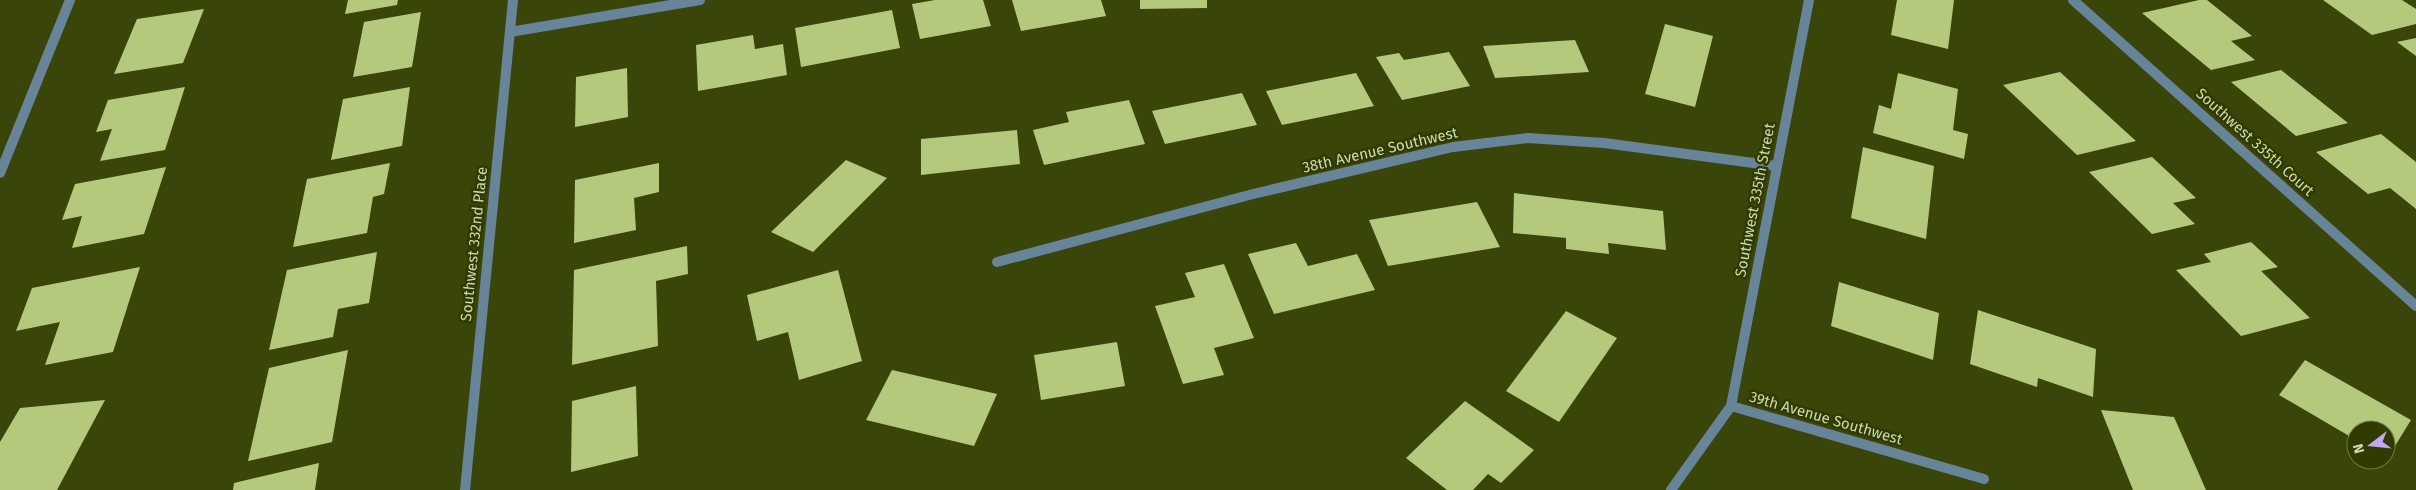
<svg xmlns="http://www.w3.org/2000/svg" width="2416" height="490" viewBox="0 0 2416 490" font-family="'Fira Sans',sans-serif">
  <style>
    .building { fill: #b5c97d }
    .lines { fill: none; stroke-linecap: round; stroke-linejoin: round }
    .street { stroke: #688498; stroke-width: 10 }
    .labels { text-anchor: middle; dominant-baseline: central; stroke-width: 5; stroke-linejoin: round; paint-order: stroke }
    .street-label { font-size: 15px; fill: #ced9b4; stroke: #2f3b00 }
  </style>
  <rect width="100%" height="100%" fill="#3a4509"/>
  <!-- building -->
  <path class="building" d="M348 0H398L397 5 345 14Z
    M935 0H983L991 26 920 39 912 4Z
    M1012 0H1101L1106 16 1021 31Z
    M1140 0H1207V8L1140 9Z
    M1897 0H1954L1948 49 1891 35Z
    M2199 0H2207L2252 36 2231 41 2255 60 2211 70 2142 13Z
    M2323 0H2402L2416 9V24L2372 35Z
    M204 9 183 63 114 74 137 19Z
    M892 10 900 48 801 67 795 28Z
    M421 12 412 67 353 77 364 22Z
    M1665 24 1713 36 1695 107 1645 94Z
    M753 35 755 49 783 44 787 75 698 91 696 45Z
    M2416 38V56L2397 42Z
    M1575 40 1589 72 1495 78 1483 46Z
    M1449 52 1470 86 1402 100 1376 57 1399 53 1404 60Z
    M627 68 628 117 575 127 576 77Z
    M2281 70 2348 123 2296 136 2231 82Z
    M2060 72 2136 141 2077 155 2003 85Z
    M1356 73 1374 106 1282 125 1266 91Z
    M1898 73 1958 89 1953 130 1968 134 1964 159 1873 133 1879 105 1891 109Z
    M185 87 165 150 100 161 112 129 96 132 108 100Z
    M410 87 402 146 331 160 343 99Z
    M1242 93 1257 125 1165 144 1152 111Z
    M1129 100 1145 144 1044 165 1033 130 1069 122 1066 112Z
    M1017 130 1020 164 921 175V139Z
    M2381 134 2416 162V209L2390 188 2368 194 2316 152Z
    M1863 147 1934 166 1926 239 1851 218Z
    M2152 157 2196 198 2173 203 2195 224 2152 234 2089 172Z
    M846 160 887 178 813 252 771 232Z
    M390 163 384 194 373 197 367 233 293 247 307 179Z
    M659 163V192L634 198 636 230 574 243 575 180Z
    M166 167 144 234 72 248 82 216 62 220 75 184Z
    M1514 193 1663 211 1666 250 1608 243 1609 254 1566 249V238L1513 233Z
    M1477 202 1500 247 1388 266 1369 220Z
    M2251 242 2278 267 2261 271 2310 318 2241 336 2176 270 2211 262 2204 254Z
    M1296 243 1308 266 1357 254 1375 290 1274 314 1248 254Z
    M687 246 688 274 656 281 658 346 572 365 574 270Z
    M377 252 369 303 338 309 333 337 269 350 287 270Z
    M1224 264 1254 338 1214 348 1224 375 1183 384 1155 306 1195 297 1185 273Z
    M140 267 113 352 45 365 60 322 16 331 32 288Z
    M838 270 862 361 799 380 788 332 757 341 747 295Z
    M1839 282 1939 313 1933 360 1831 326Z
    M1978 310 2096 349 2093 397 2038 378 2037 387 1970 364Z
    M1566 311 1617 338 1559 422 1506 391Z
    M1117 342 1125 386 1041 400 1034 355Z
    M348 350 332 442 248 461 269 368Z
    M2305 360 2411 420 2387 459 2386 430H2356V440L2279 395Z
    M892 370 997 394 974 446 866 420Z
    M636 386 638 456 571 472 572 401Z
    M105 400 57 490H0V442L20 408Z
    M1465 401 1534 450 1501 483 1488 474 1473 490H1447L1406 458Z
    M2101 410 2174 417 2206 490H2133Z
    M319 463 315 490H233L234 483Z"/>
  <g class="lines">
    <!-- street -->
    <path class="street" d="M2073 0 2416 306
      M510 32 700 0
      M0 173 70 0
      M997 262 1253 194 1453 147 1528 138 1604 143 1776 166
      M1731 406 1984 479
      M465 490 513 0
      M1671 490 1731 406 1809 0"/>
  </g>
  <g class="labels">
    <!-- street labels -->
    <g class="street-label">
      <text transform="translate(2255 142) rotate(42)">Southwest 335th Court</text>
      <text transform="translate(1380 150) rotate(-13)">38th Avenue Southwest</text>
      <text transform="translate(1755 200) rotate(-79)">Southwest 335th Street</text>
      <text transform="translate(474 244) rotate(-84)">Southwest 332nd Place</text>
      <text transform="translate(1826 418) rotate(16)">39th Avenue Southwest</text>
    </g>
  </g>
  <!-- north arrow -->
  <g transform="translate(2371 445) rotate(254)"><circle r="24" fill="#2f3b00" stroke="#6f7a48"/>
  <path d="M0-4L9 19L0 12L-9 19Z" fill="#c3a7f2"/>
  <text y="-8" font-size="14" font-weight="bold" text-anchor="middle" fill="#ced9b4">N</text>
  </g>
</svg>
